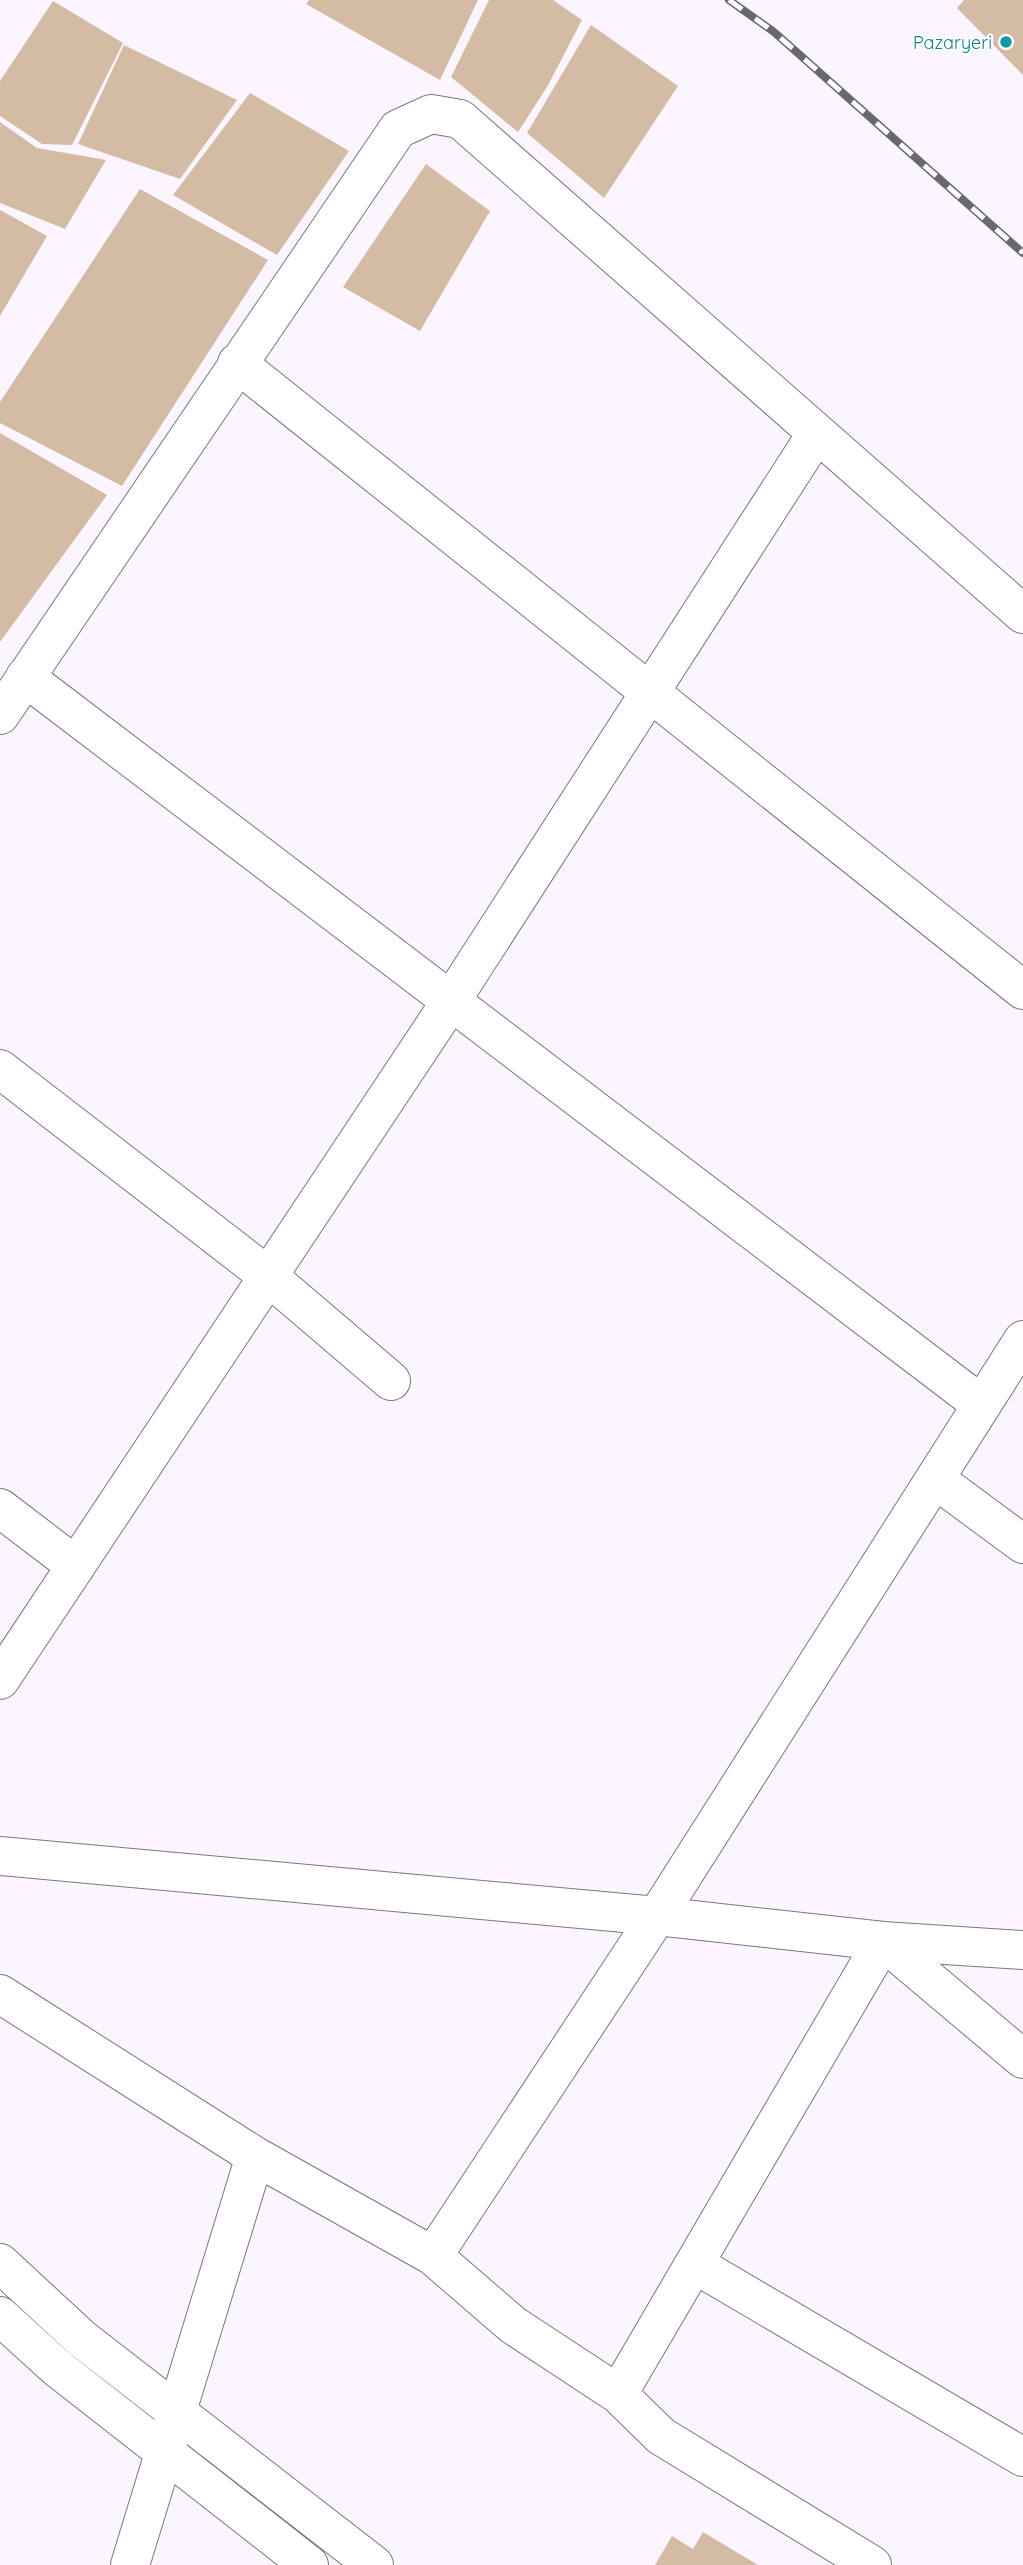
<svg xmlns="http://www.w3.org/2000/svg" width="1023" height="2565" viewBox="0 0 1023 2565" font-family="Quicksand,sans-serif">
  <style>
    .building { fill: #d4bba4 }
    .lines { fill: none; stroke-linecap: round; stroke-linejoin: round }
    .minor-casing { stroke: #7b777f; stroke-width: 40 }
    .major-casing { stroke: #7b777f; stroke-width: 40 }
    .minor { stroke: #fff; stroke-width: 38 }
    .major { stroke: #fff; stroke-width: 38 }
    .rail-casing { stroke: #6b686d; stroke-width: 8 }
    .rail { stroke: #fff; stroke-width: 5; stroke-dasharray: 16; stroke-linecap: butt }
    .culture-dot { fill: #0f9aa8; stroke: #fff; stroke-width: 2.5 }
    .labels { text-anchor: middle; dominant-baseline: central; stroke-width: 5; stroke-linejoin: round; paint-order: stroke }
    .culture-label { font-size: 18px; fill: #0d838f; stroke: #fff; text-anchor: end }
  </style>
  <rect width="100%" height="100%" fill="#faf5fe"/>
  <!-- building -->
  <path class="building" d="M309 0H478L440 80 306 4Z
    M489 0H553L582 20 547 87 518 132 451 77Z
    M964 0H1023V75L957 8Z
    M53 1 123 43 72 145 42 144 0 116V81Z
    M591 25 678 86 604 198 527 133Z
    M124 45 237 100 180 179 78 144Z
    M250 93 349 151 277 255 173 195Z
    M0 122 37 148 106 160 65 229 0 203Z
    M426 164 490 211 420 331 343 287Z
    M140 189 268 260 122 486 0 423V402Z
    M0 210 47 236 0 316Z
    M0 433 107 495 0 642Z
    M703 2532 758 2565H655L672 2536 693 2549Z"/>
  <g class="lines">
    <!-- minor casing -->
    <g class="minor-casing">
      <path id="minor" d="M237 363 1023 990
        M25 677 982 1405
        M0 715 398 129 431 114 460 119 1023 614
        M0 1069 268 1276 391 1381
        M935 1479 1023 1544
        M0 1508 76 1566
        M0 1680 451 1001 817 433
        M0 1856 657 1916 883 1941 1023 1950
        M0 1994 255 2156 433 2256 513 2325 618 2394 661 2436 872 2565
        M433 2256 657 1916 1023 1340
        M696 2265 1023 2457
        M618 2394 883 1941 1023 2059
        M130 2565 255 2156"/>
    </g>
    <!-- major casing -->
    <g class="major-casing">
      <path id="major" d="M0 2263 81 2338 374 2565
        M0 2316 56 2367 309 2565"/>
    </g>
    <!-- minor -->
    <use href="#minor" class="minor"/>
    <!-- major -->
    <use href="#major" class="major"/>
    <!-- rail casing -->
    <g class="rail-casing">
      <path id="rail" d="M729 0 774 32 1023 253"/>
    </g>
    <!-- rail -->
    <use href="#rail" class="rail"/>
  </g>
  <!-- markers -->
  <circle class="culture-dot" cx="1006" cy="42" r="7"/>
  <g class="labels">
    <!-- culture labels -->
    <g class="culture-label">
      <text x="992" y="42">Pazaryeri</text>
    </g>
  </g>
</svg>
